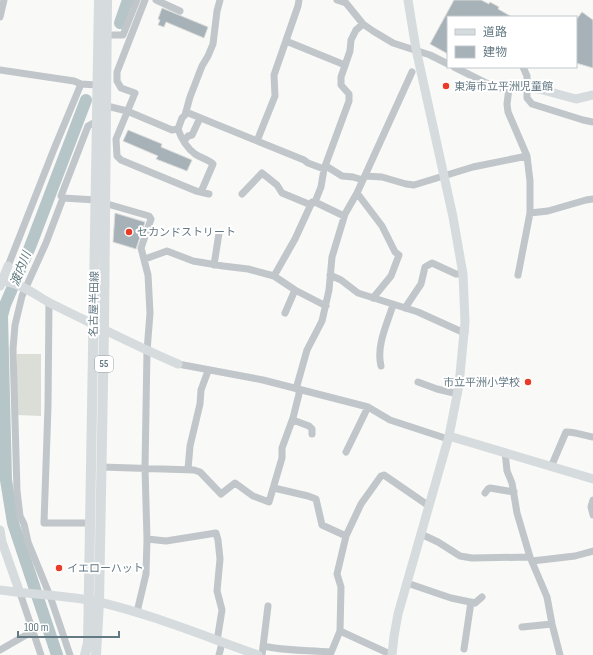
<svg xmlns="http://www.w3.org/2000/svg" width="593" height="655" viewBox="0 0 593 655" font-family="'Sofia Sans Condensed','Noto Sans JP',sans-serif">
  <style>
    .green { fill: #daded6 }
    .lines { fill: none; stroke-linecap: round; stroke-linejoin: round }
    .river { stroke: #b6c6c8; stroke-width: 12 }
    .building { fill: #a6b2b7; stroke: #dbdbd9 }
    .street { stroke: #c0c6c9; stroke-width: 7 }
    .secondary { stroke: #d6dbde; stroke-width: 9 }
    .primary { stroke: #d6dbde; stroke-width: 10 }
    .poi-dot { fill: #e83b28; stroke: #fff; stroke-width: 1.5 }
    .labels { text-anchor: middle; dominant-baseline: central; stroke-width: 4; stroke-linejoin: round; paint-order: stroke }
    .shield { fill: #fff; stroke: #92a1a8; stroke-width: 1 }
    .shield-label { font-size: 10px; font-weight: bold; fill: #637983 }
    .poi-label { font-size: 11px; fill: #637983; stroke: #fff; text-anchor: start }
    .street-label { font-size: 11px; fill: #637983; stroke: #fff }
    .water-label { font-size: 12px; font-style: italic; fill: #5e787c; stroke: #fff }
  </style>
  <rect width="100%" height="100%" fill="#f9f9f7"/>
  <!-- green -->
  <path class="green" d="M17 354H41V416L17 415Z"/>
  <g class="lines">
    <!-- river -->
    <path class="river" d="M120 23 128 0
      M57 655 13 523 6 480 2 316 5 305 30 247 86 100"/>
  </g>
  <!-- building -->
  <path class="building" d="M454 0H481L489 4 490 2 499 7 498 9 512 17H448V54L430 44Z
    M162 8 208 27 204 38 166 22 164 27 158 25 160 20 158 19Z
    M582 12 593 20V68L576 63V20Z
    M128 130 162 144 161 147 192 160 187 171 156 159 158 156 123 141Z
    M115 213 145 222 136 249 113 242Z"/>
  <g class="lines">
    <!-- street -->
    <path class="street" d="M145 0 117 72V81L121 88 135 93 116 139 117 156 121 160 196 191 209 194
      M156 0 180 11
      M337 0 346 3 363 24 373 31 393 43 430 55 448 64
      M0 17 4 0
      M106 35H123L137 0
      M286 41 345 65
      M454 67 492 86 497 88H527
      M523 67 527 76V98L532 104 583 120 593 122
      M0 70 74 81 81 84 97 85
      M509 88 507 104 508 112 527 156 530 181V213L518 275
      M107 106 127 111 172 130 178 129 182 118 185 115 190 97 202 66 208 56 213 44 217 11 220 0
      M186 112 304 160 308 163 324 169
      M178 129C181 138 187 148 195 154 201 158 208 159 213 164L201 192
      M184 141 188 136 192 135 200 118
      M257 141 275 96 274 75 298 6 299 0
      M326 166 342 176 353 177 363 180
      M365 176 382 177 406 184 414 185 473 167 527 156
      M357 193 382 226 395 252 399 255 391 276 373 298
      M242 194 262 173 277 185 282 193 311 205
      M63 198 96 200
      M315 202 344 216
      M104 203 149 216 151 219 141 248 148 275 150 313 147 351 145 468 147 539 146 574 137 612
      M530 213 548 211 586 200 593 199
      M145 259 167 251 193 261 223 266 248 269 274 276 295 290 326 306
      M214 265 219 233
      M8 266 54 149 81 84
      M330 275 341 280 358 293 418 312 460 331 465 332
      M274 276 295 239 312 202H315L321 187 324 169 349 101V94L341 85V77L350 51 351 40 356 30 363 24
      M49 302 48 406 44 523H89
      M405 308 421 284 425 267 432 263 456 274H463
      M285 313 295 290
      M178 364 263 380 368 407 390 420 448 439
      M381 366C376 346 387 324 393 305
      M418 382 437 389 458 394
      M296 389 307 350 322 321 329 290 332 257 345 214 357 193 412 72
      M293 420 309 426 312 429V434
      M346 452 368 407
      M505 452 507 471 512 483 517 513 530 557 547 597 552 624 560 655
      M101 467 194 470 200 472 221 494 235 483 253 496 269 502 282 458V448L293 418 300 390
      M551 467 566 432C572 431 586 436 593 437
      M188 469 190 446 200 404 201 390 208 371
      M274 488 308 496 316 499 322 525 346 536
      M485 493 488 489 490 488 514 492
      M593 500 591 507 593 515
      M421 534 438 542 460 556 472 558 530 557
      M147 539 166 541 216 533 218 540 220 559 217 591 222 610 217 641
      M532 561 575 556 593 551
      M407 583 451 598 475 603 482 597
      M20 593 41 655
      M522 627 552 624
      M340 631 392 655
      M263 646C285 651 308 650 331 652
      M464 649 471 602
      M0 650 33 631
      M70 655 50 596 28 542 24 524 20 516 17 491 13 349 15 325 22 296 46 243 63 198 61 196 88 126 97 121
      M219 655 222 643
      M262 655 268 606
      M330 655 340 631 341 587 337 574 346 536 361 504 381 476 384 475 429 506"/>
    <!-- secondary -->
    <path class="secondary" d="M527 88 539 89 576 99 593 95
      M0 281C19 282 34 294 50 303 93 324 135 346 178 364
      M0 286 8 266
      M449 436 593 479
      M0 530 2 542 20 593
      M0 590C33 595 67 595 99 602 154 615 206 637 258 655
      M392 655 394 636 398 614 449 436 459 385 465 322 463 274 453 217 416 49 408 0"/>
    <!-- primary -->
    <path class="primary" d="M85 655 88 643 99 0
      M96 655 99 602 104 329 107 0"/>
  </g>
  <!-- markers -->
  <g class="poi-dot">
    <circle cx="446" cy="86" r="4"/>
    <circle cx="129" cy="232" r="4"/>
    <circle cx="528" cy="382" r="4"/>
    <circle cx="59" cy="568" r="4"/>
  </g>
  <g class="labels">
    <!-- shield labels -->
    <rect class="shield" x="95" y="356" width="18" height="16" rx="3"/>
    <g class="shield-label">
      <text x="104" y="364">55</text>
    </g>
    <!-- poi labels -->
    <g class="poi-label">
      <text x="454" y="86">東海市立平洲児童館</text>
      <text x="137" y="232">セカンドストリート</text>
      <text x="520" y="382" text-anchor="end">市立平洲小学校</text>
      <text x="67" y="568">イエローハット</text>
    </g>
    <!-- street labels -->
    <g class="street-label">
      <text transform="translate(94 304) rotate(-89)">名古屋半田線</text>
    </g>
    <!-- water labels -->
    <g class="water-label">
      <text transform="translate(21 269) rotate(-69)">渡内川</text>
    </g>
  </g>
  <!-- legend -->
  <rect x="447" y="16" width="130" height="52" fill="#ffffff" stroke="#c1c9cd"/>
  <rect x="455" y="29" width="20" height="6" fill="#d6dbde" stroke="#c1c9cd"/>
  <text x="483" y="36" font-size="12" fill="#637983">道路</text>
  <rect x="455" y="46" width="20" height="12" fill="#a6b2b7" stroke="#c1c9cd"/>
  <text x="483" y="56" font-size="12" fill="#637983">建物</text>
  <!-- scale -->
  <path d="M18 631v6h101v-6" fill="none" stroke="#637983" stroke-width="2"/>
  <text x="24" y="631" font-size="12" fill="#637983" stroke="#ffffff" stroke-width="3" paint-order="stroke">100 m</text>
</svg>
